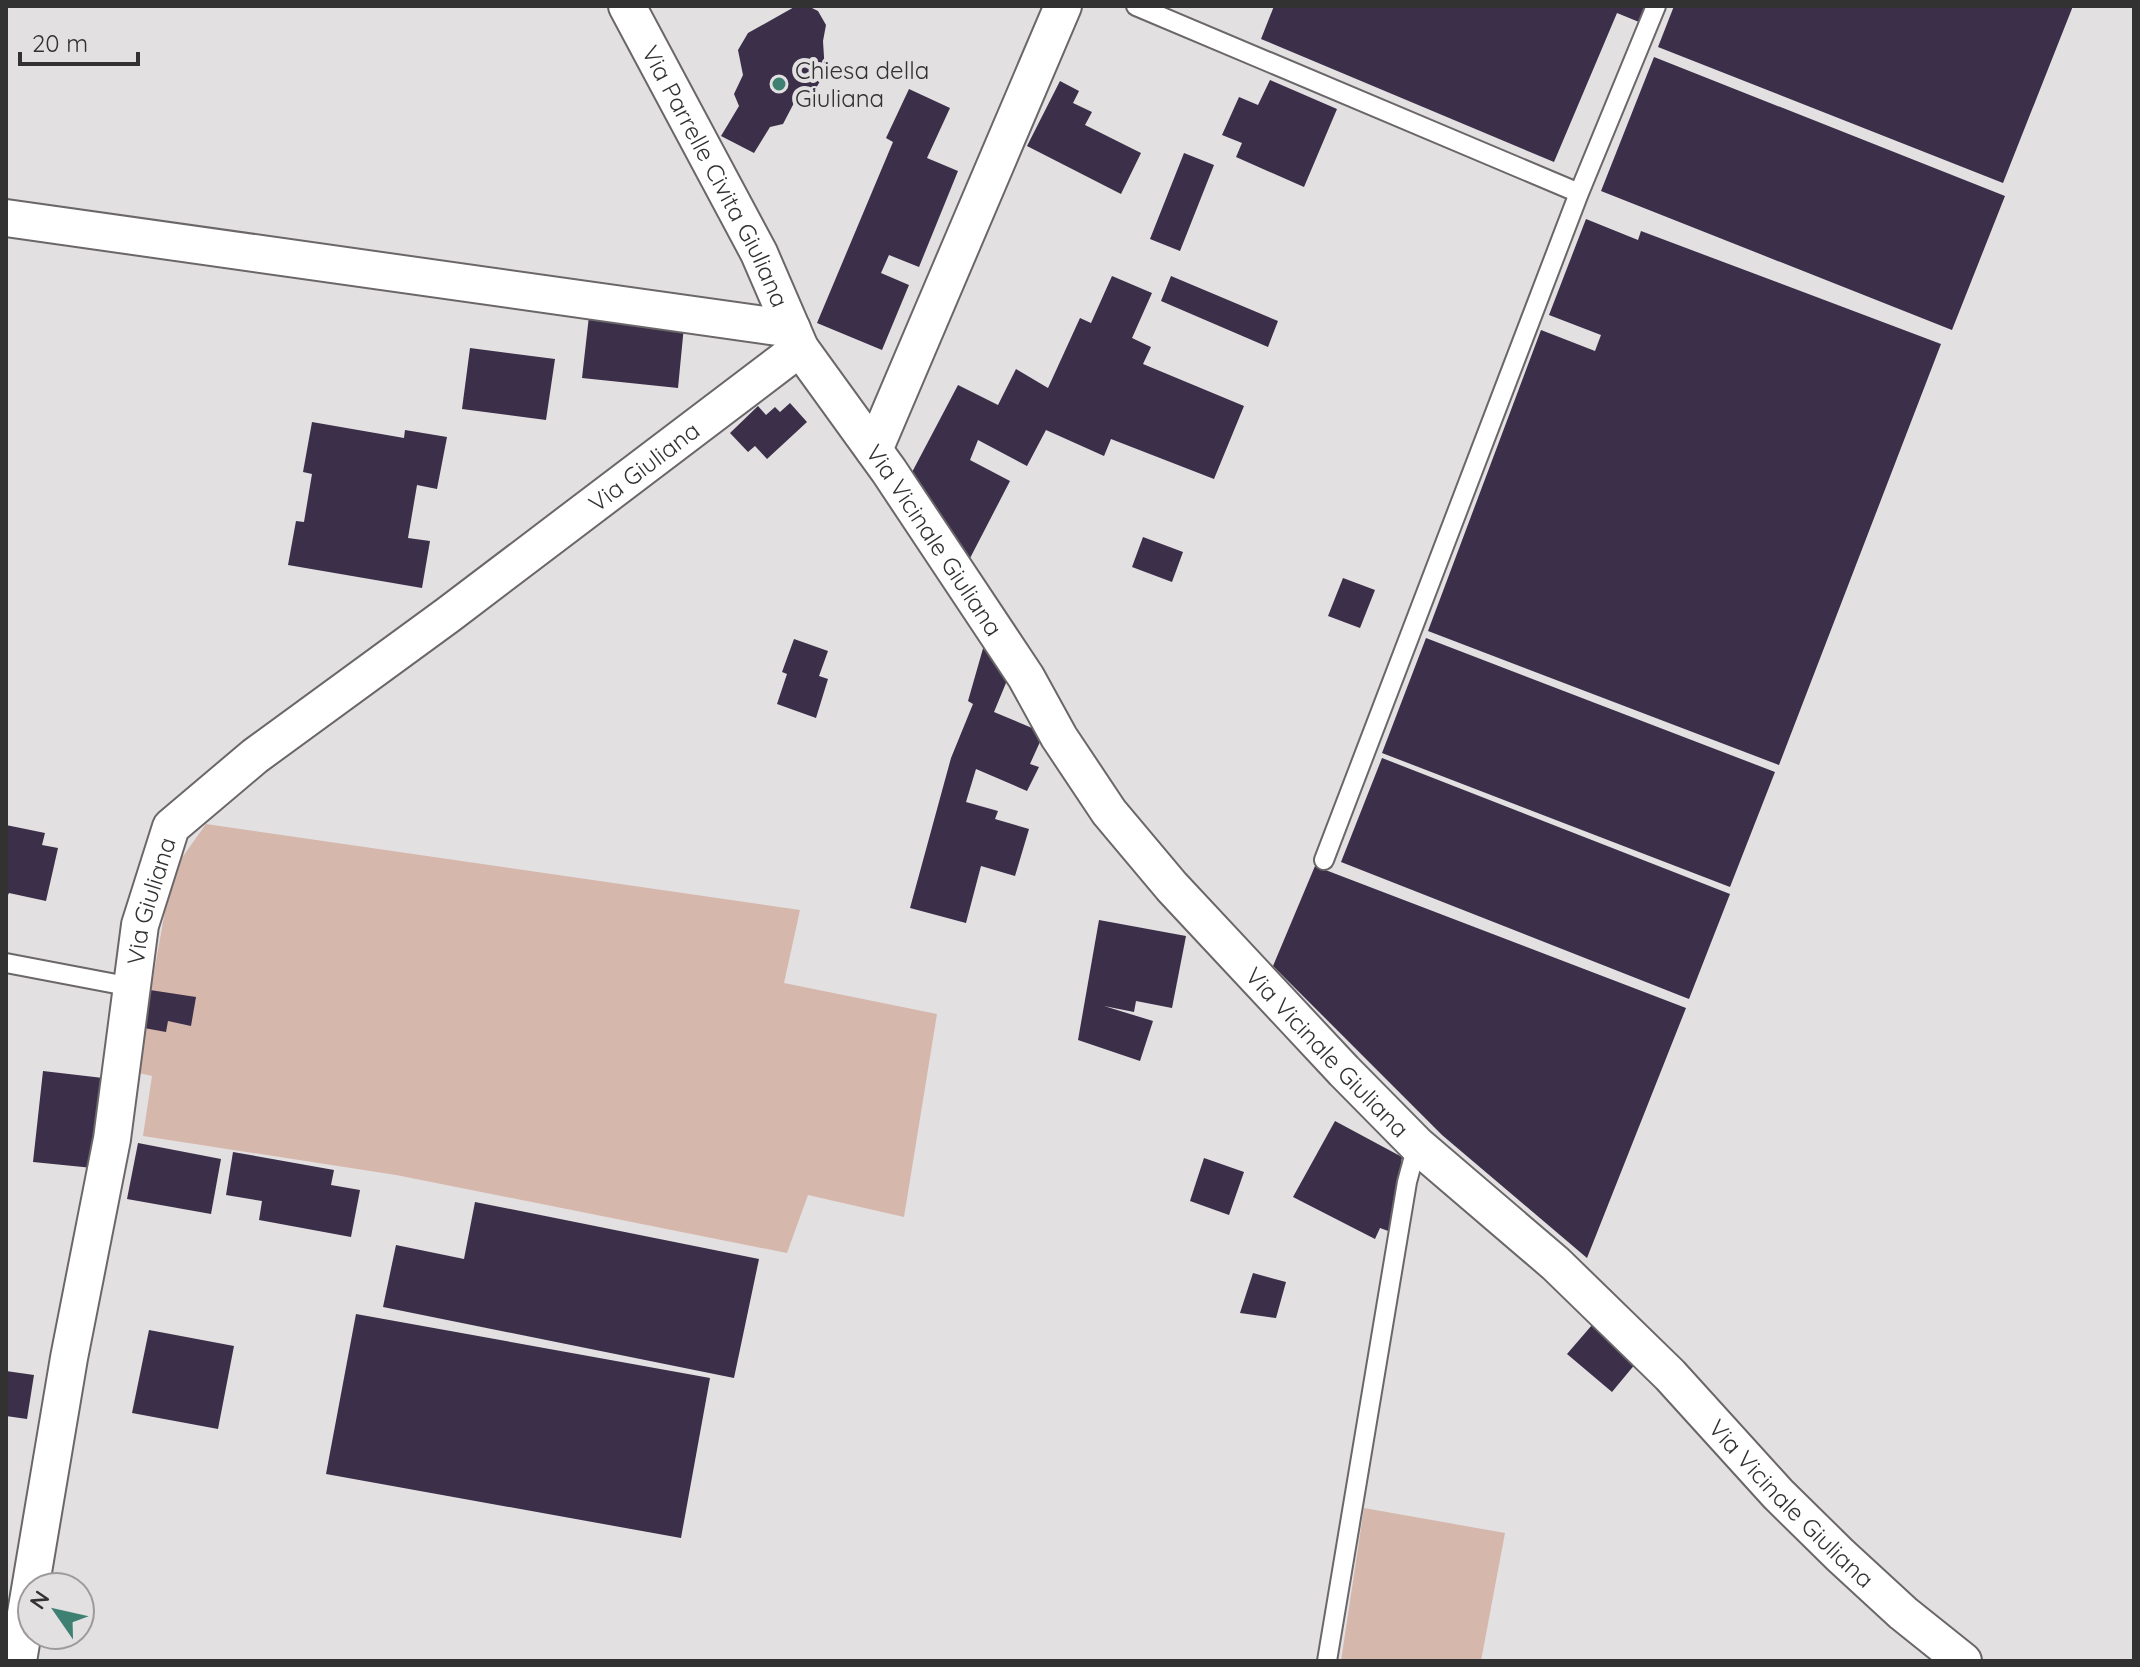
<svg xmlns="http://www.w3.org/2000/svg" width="2140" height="1667" viewBox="0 0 2140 1667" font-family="Quicksand,sans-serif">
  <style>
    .green { fill: #d6b7ac }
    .building { fill: #3b2f49 }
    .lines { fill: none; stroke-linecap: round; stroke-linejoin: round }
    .lane-casing { stroke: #6a6669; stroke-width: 22 }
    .street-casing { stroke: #6a6669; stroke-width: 40 }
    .lane { stroke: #fff; stroke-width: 18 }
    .street { stroke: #fff; stroke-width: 36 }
    .poi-dot { fill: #3e8172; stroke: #e3e0e2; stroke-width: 3 }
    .labels { text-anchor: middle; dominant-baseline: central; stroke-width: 8; stroke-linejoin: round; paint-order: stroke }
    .poi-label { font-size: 24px; fill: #333233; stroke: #e3e0e2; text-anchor: start }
    .street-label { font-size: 24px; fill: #333233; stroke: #e3e0e2 }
  </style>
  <rect width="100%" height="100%" fill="#e3e0e2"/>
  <!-- green -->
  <path class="green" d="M206 824 800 910 784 983 937 1014 904 1217 808 1195 787 1253 396 1175 143 1136 152 1076 139 1073 144 1028 165 911 181 859Z
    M1364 1508 1505 1533 1481 1661H1341Z"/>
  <!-- building -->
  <path class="building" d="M796 6H808L818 11 826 25 823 41 825 73 813 93 795 101 783 124 770 127 754 153 721 136 739 106 734 94 743 75 738 50 748 33Z
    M1274 6H1646L1639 22 1617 13 1554 162 1261 39Z
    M1674 6H2073L2003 183 1658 47Z
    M1654 57 2005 196 1952 330 1601 191Z
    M1270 80 1337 109 1304 187 1236 157 1242 143 1222 135 1239 97 1258 105Z
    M1060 81 1079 91 1073 103 1092 112 1085 125 1141 153 1121 194 1027 146Z
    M909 89 950 108 927 158 958 171 919 267 889 255 881 273 909 285 882 350 817 323 893 142 886 138Z
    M1184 153 1214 165 1180 251 1150 239Z
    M1586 219 1638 240 1641 231 1941 344 1779 765 1428 631 1541 330 1595 351 1601 335 1549 315Z
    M1112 276 1152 293 1132 338 1151 347 1143 364 1244 406 1214 479 1111 439 1104 456 1046 430 1027 466 978 440 970 460 1010 481 967 564 910 476 958 385 998 405 1016 369 1048 388 1080 318 1091 323Z
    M1171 276 1278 321 1268 347 1161 301Z
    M589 316 684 326 678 388 582 378Z
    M470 348 555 359 546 420 462 409Z
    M790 403 807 422 767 459 755 446 748 452 730 433 758 406 766 415 775 407 780 412Z
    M312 422 404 438 405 430 447 437 437 489 417 485 408 538 430 541 422 588 288 565 296 521 304 522 312 474 303 472Z
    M1143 537 1183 552 1172 582 1132 567Z
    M1343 578 1375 590 1360 628 1328 616Z
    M988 631 1013 666 994 712 1044 733 1030 764 1039 767 1027 791 976 769 966 802 998 811 995 819 1029 829 1015 876 981 866 966 923 910 908 951 758 973 704 968 701Z
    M1426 638 1775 772 1730 887 1382 753Z
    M794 639 828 651 819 676 828 679 816 718 777 704 787 674 782 672Z
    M1382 758 1730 894 1689 999 1341 862Z
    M6 825 45 833 42 845 58 848 46 901 9 893 6 899Z
    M1315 866 1686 1008 1587 1258 1442 1135 1273 966Z
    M1099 920 1186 936 1172 1008 1136 1001 1134 1012 1104 1006 1153 1021 1140 1061 1078 1040Z
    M150 990 196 997 191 1026 168 1021 166 1032 144 1028Z
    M43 1071 103 1078 93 1168 33 1162Z
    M1335 1121 1402 1157 1391 1232 1380 1228 1375 1239 1293 1197Z
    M138 1143 221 1159 211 1214 127 1199Z
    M233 1152 334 1170 331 1185 360 1190 351 1237 259 1220 262 1201 226 1195Z
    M1204 1158 1244 1172 1229 1215 1190 1201Z
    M475 1202 759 1259 734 1378 383 1307 396 1245 464 1259Z
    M1253 1273 1286 1282 1276 1318 1240 1313Z
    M356 1314 710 1378 681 1538 326 1474Z
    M1592 1325 1636 1363 1612 1392 1567 1354Z
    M149 1330 234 1346 218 1429 132 1413Z
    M6 1371 34 1375 27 1419 6 1416Z"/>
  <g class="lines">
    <!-- lane casing -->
    <g class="lane-casing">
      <path id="lane" d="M1136 6 1579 193
        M1324 860 1579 193 1656 6
        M6 963 132 987
        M1327 1661 1407 1182 1417 1145"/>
    </g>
    <!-- street casing -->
    <g class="street-casing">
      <g id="street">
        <path id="s1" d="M627 6 759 253 800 348 889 471 1026 677 1059 737 1109 812 1172 887 1344 1071 1417 1145 1556 1264 1670 1375 1778 1494 1840 1555 1903 1613 1963 1661"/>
        <path d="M6 218 792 329"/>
        <path d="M874 450 1063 6"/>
        <path id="s2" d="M18 1661 69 1358 112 1139 140 925 171 827 255 756 448 615 800 348"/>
      </g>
    </g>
    <!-- lane -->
    <use href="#lane" class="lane"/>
    <!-- street -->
    <use href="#street" class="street"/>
  </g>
  <!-- markers -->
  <circle class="poi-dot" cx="779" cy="84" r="8"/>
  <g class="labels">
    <!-- poi labels -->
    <g class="poi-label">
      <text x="795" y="70">Chiesa della<tspan x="795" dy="28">Giuliana</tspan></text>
    </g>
    <!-- street labels -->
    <g class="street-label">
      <text stroke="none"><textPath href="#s1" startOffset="192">Via Parrelle Civita Giuliana</textPath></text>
      <text stroke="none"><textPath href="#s2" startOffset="1444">Via Giuliana</textPath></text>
      <text stroke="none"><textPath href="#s1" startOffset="618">Via Vicinale Giuliana</textPath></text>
      <text stroke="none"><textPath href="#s2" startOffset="772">Via Giuliana</textPath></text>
      <text stroke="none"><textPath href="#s1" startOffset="1266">Via Vicinale Giuliana</textPath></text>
      <text stroke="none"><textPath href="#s1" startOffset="1914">Via Vicinale Giuliana</textPath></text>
    </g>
  </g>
  <!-- border -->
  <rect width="2140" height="1667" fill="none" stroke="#333233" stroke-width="16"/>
  <!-- north arrow -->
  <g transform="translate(56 1611) rotate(304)"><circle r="38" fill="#e3e0e2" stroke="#9d9a9c" stroke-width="2"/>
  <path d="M0-6L14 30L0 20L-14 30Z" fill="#3e8172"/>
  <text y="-12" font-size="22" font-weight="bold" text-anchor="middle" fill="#333233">N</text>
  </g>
  <!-- scale -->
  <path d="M20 52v12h118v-12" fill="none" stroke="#333233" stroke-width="4"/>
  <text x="32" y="52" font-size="24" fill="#333233" stroke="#e3e0e2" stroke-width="6" paint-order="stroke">20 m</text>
</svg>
